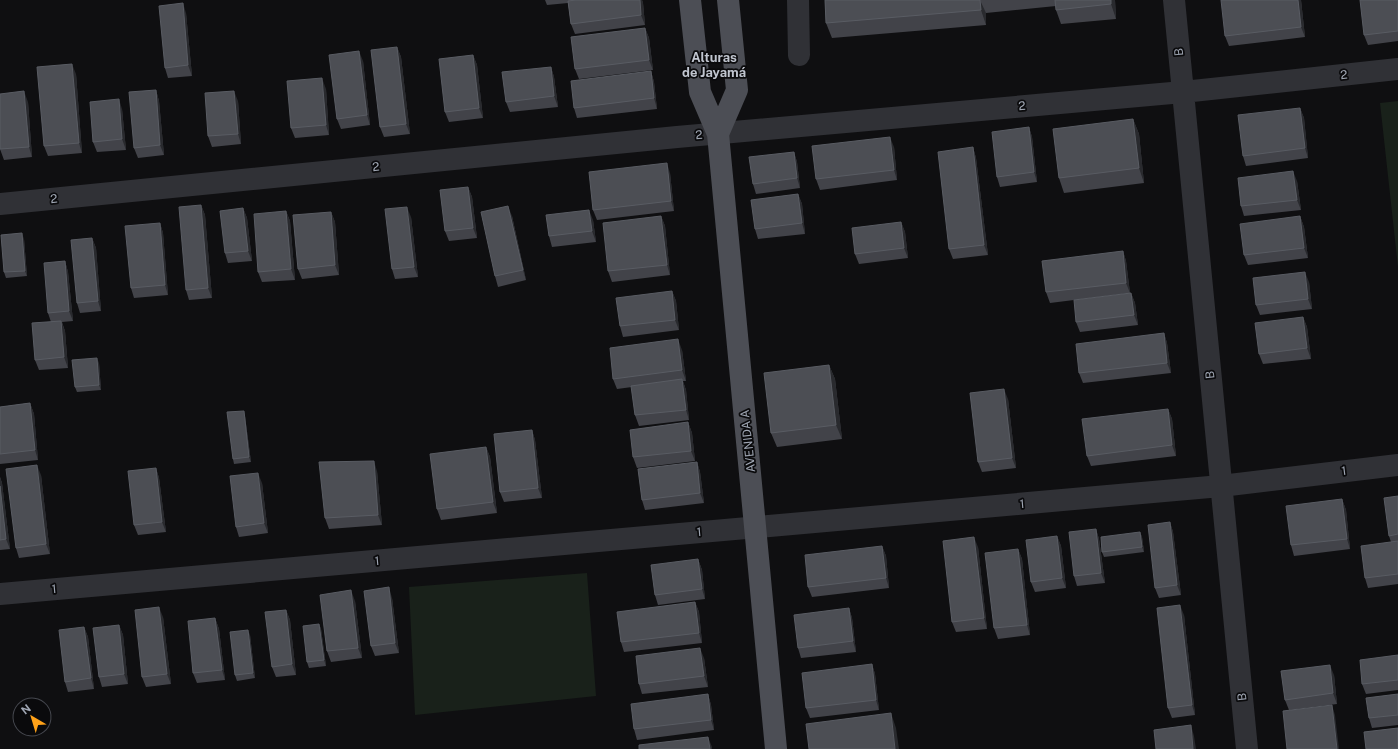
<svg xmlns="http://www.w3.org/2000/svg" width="1398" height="749" viewBox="0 0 1398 749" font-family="'Public Sans',sans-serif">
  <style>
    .green { fill: #19211a }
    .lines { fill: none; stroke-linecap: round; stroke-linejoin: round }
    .minor { stroke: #303136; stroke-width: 22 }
    .major { stroke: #4c4e55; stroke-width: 22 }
    .wall { fill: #424349 }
    .shaded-wall { fill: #292a2e }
    .building { fill: #4c4e54; stroke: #595c63 }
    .labels { text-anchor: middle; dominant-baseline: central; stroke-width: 3.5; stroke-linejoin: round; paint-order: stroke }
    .street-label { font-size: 12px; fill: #9fa6b3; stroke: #0a0a0c }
    .neighbourhood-label { font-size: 13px; font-weight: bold; fill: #c0c5cf; stroke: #0a0a0c }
  </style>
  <rect width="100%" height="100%" fill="#0f0f11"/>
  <!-- green -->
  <path class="green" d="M1398 101V267L1380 103Z
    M587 573 596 696 415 715 409 587Z"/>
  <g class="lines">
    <!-- minor -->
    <path class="minor" d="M798 0 799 55
      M1174 0 1247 749
      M0 204 677 137 1183 92 1398 69
      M0 594 1221 486 1398 465"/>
    <!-- major -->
    <path class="major" d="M690 0 700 92 718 134 776 749
      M718 134 737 90 728 0"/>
  </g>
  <!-- wall -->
  <path class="wall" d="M545 0H642L643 3 645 25 575 34 571 24 568 3 547 5Z
    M825 0H1115L1116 19 1061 24 1056 10V6L986 13V25L832 38 826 23Z
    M1301 0 1305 37 1229 46 1225 36Z
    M1398 0V41L1368 45 1364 35Z
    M186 13 192 76 168 78 165 68Z
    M645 28 649 38 653 70 579 79 575 69Z
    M397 47 401 57 410 134 384 137 380 127Z
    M473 55 477 65 483 118 449 122 445 112Z
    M363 61 370 125 341 129 337 119Z
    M551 67 554 77 558 107 510 112 506 102Z
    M651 71 654 82 657 109 577 118 574 108Z
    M76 74 82 153 48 156 44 146Z
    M326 89 329 135 295 138 291 128Z
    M156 90 159 101 164 155 138 158 134 148Z
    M238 101 241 144 212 147 208 136Z
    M28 102 32 157 4 160 0 149Z
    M1300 108 1304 118 1308 158 1246 166 1243 156Z
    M122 109 126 150 97 152 93 142Z
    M1133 119 1139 134 1144 183 1064 193 1059 178Z
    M1029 127 1032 137 1037 182 1000 187 997 177Z
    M894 147 897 180 820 190 816 179Z
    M973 147 976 158 988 255 953 259 949 249Z
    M794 152 797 162 800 188 756 194 753 184Z
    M670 173 674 211 597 220 593 210Z
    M1297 181 1301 210 1244 216 1241 206Z
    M468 187 472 197 477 238 449 241 445 231Z
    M798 194 802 204 805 234 758 239 755 229Z
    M201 205 205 215 212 298 189 300 186 290Z
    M243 208 247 218 252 261 228 263 225 253Z
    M286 211 290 221 295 280 262 282 258 272Z
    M331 212 335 222 339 275 302 279 298 269Z
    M512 216 526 280 498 287 495 276Z
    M661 216 665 226 670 275 612 282 608 271Z
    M1300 216 1304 227 1308 258 1248 265 1244 255Z
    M411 217 418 277 395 279 392 269Z
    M593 220 596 242 552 247 549 236Z
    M901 222 905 232 908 258 859 264 855 254Z
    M160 223 163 233 168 295 134 298 131 288Z
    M92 238 96 248 101 311 80 313 77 303Z
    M24 239 27 276 6 278 4 272Z
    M1123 251 1126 261 1130 293 1050 303 1046 292Z
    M65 261 68 272 73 321 62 322 65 331 68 368 39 370 35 360 51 322 48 313Z
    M1309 282 1312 309 1260 315 1256 305Z
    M672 291 676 301 679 330 623 337 620 326Z
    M1131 293 1135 303 1138 325 1080 332 1076 322Z
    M1303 317 1307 327 1311 359 1263 364 1259 354Z
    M1164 333 1167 343 1171 373 1083 383 1079 373Z
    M682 350 686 381H683L686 390 689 420 639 426 635 415 632 387 617 389 613 379Z
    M99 363 101 390 77 392 75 387Z
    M829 365 835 379 842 439 777 447 771 433Z
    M1008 399 1016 468 982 472 978 462Z
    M30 403 34 414 38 460 0 464V407Z
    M1168 409 1172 419 1176 456 1091 466 1087 456Z
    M245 416 251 462 234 464 233 459Z
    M688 422 692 433 695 461 637 468 633 457Z
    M532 430 535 440 542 498 504 502 500 492Z
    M486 447 490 457 497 513 441 520 437 509Z
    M697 462 700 472 704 503 645 510 642 500Z
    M156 468 159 478 166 532 138 535 134 525Z
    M377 471 382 525 329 529 325 518Z
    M41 475 50 554 19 558 16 548Z
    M0 477 2 483 10 549 0 550Z
    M262 483 268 533 239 537 236 527Z
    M1398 496V584L1368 588 1365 578 1391 542 1389 536Z
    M1342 499 1346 510 1350 549 1294 556 1291 545Z
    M1170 522 1173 532 1181 595 1159 598 1155 588Z
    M1096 529 1099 539 1105 583 1077 586 1074 576Z
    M1140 532 1142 537 1144 552 1104 557 1102 552Z
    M1057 536 1061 546 1066 588 1035 592 1031 582Z
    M882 546 886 556 889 588 812 597 808 587Z
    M978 547 987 629 956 632 952 622Z
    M1018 549 1022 559 1030 635 998 639 994 628Z
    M698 559 702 570 705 599 658 605 655 595Z
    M392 598 399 653 375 656 371 646Z
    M355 601 362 658 331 662 327 651Z
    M695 602 699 612 702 643 624 652 621 642Z
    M849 608 852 618 856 652 801 658 798 648Z
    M286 610 290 620 296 675 276 677 272 667Z
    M1184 615 1195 715 1172 718 1168 708Z
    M163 617 171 684 146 687 142 677Z
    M215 618 219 629 225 680 197 683 193 673Z
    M319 624 321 629 326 666 309 668 307 662Z
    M119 625 123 635 128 684 102 687 99 677Z
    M84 627 88 637 94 689 68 692 65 682Z
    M250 635 255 678 237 681 235 675Z
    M1398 655V690L1366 694 1362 684Z
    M704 658 708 687 642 694 639 684Z
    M872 664 875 674 879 710 810 718 806 708Z
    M1334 675 1337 704 1289 710 1285 700Z
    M708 694 711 705 714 730 637 740 634 729Z
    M1398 694V725L1372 728 1369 718Z"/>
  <!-- shaded-wall -->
  <path class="shaded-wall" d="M640 0H642L643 3 645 25 641 15Z
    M980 0 986 13V25L981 10Z
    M1111 0H1115L1116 19 1111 4Z
    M1298 0H1301L1305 37 1301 27Z
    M183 3 186 13 192 76 188 65Z
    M645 28 649 38 653 70 649 60Z
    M397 47 401 57 410 134 406 124Z
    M359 51 363 61 370 125 367 115Z
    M473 55 477 65 483 118 479 108Z
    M72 64 76 74 82 153 79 143Z
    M551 67 554 77 558 107 554 96Z
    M651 71 654 82 657 109 654 98Z
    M322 78 326 89 329 135 326 125Z
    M156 90 159 101 164 155 160 145Z
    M24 91 28 102 32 157 29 147Z
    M234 91 238 101 241 144 238 134Z
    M119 99 122 109 126 150 122 139Z
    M1300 108 1304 118 1308 158 1305 148Z
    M1133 119 1139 134 1144 183 1139 168Z
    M1029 127 1032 137 1037 182 1034 172Z
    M890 137 894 147 897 180 894 170Z
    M973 147 976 158 988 255 984 245Z
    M794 152 797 162 800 188 797 178Z
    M667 163 670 173 674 211 671 201Z
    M1293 171 1297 181 1301 210 1297 200Z
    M468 187 472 197 477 238 473 228Z
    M798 194 802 204 805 234 802 223Z
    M201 205 205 215 212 298 208 288Z
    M508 206 512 216 526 280 523 270Z
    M407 207 411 217 418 277 414 267Z
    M243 208 247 218 252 261 248 251Z
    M589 210 593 220 596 242 592 231Z
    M286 211 290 221 295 280 291 269Z
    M331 212 335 222 339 275 335 265Z
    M661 216 665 226 670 275 667 265Z
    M1300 216 1304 227 1308 258 1304 248Z
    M901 222 905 232 908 258 904 248Z
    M160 223 163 233 168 295 165 285Z
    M22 233 24 239 27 276 25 271Z
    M92 238 96 248 101 311 98 301Z
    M1123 251 1126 261 1130 293 1126 283Z
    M65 261 68 272 73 321 69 311Z
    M1305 272 1309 282 1312 309 1308 299Z
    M672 291 676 301 679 330 675 320Z
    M1131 293 1135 303 1138 325 1134 315Z
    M1303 317 1307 327 1311 359 1307 348Z
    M61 321 65 331 68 368 64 357Z
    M1164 333 1167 343 1171 373 1167 363Z
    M678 339 682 350 686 381 682 370Z
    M97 358 99 363 101 390 99 385Z
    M829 365 835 379 842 439 836 425Z
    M682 379 686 390 689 420 686 410Z
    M1004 389 1008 399 1016 468 1012 458Z
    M30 403 34 414 38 460 35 450Z
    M1168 409 1172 419 1176 456 1172 445Z
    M244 411 245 416 251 462 249 457Z
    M688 422 692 433 695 461 691 451Z
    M532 430 535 440 542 498 538 488Z
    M486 447 490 457 497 513 493 502Z
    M374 461 377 471 382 525 378 515Z
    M697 462 700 472 704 503 700 493Z
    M37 465 41 475 50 554 46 544Z
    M156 468 159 478 166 532 162 522Z
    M258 473 262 483 268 533 264 523Z
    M0 477 2 483 10 549 6 539 0 486Z
    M1342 499 1346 510 1350 549 1347 539Z
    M1170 522 1173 532 1181 595 1177 585Z
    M1096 529 1099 539 1105 583 1101 573Z
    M1140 532 1142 537 1144 552 1142 547Z
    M1057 536 1061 546 1066 588 1062 578Z
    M974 537 978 547 987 629 984 618Z
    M882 546 886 556 889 588 886 578Z
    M1018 549 1022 559 1030 635 1027 625Z
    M698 559 702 570 705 599 702 589Z
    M389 587 392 598 399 653 395 643Z
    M351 590 355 601 362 658 358 648Z
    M695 602 699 612 702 643 699 633Z
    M1180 605 1184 615 1195 715 1192 705Z
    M159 607 163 617 171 684 167 674Z
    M849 608 852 618 856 652 853 641Z
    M286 610 290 620 296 675 292 664Z
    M215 618 219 629 225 680 222 670Z
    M319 624 321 629 326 666 324 660Z
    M119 625 123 635 128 684 124 674Z
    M84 627 88 637 94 689 91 678Z
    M248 630 250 635 255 678 253 673Z
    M700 648 704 658 708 687 704 676Z
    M872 664 875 674 879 710 876 700Z
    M1330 665 1334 675 1337 704 1333 693Z
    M708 694 711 705 714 730 711 720Z
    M1332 705 1335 715 1339 749H1337Z
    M891 713 896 728 899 749H895Z
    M1191 725 1194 736 1196 749H1193Z
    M708 737 712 747V749H710Z"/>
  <!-- building -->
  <path class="building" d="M576 0H640L641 15 571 24 568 1Z
    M825 0H980L981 10 826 23Z
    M1055 0H1111V4L1056 10Z
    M1221 0H1298L1301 27 1225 36Z
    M1360 0H1398V31L1364 35Z
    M183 3 188 65 165 68 159 6Z
    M645 28 649 60 575 69 571 37Z
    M397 47 406 124 380 127 371 50Z
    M359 51 367 115 337 119 329 55Z
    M473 55 479 108 445 112 439 59Z
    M72 64 79 143 44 146 37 67Z
    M551 67 554 96 506 102 502 72Z
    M651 71 654 98 574 108 571 81Z
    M322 78 326 125 291 128 287 81Z
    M156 90 160 145 134 148 129 92Z
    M24 91 29 147 0 149V94Z
    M234 91 238 134 208 136 205 93Z
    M119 99 122 139 93 142 90 102Z
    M1300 108 1305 148 1243 156 1238 115Z
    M1133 119 1139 168 1059 178 1053 129Z
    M1029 127 1034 172 997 177 992 132Z
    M890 137 894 170 816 179 812 146Z
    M973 147 984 245 949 249 938 152Z
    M794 152 797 178 753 184 749 157Z
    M667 163 671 201 593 210 589 172Z
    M1293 171 1297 200 1241 206 1238 178Z
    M468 187 473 228 445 231 440 190Z
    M798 194 802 223 755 229 751 200Z
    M201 205 208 288 186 290 179 207Z
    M508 206 523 270 495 276 481 212Z
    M407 207 414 267 392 269 385 209Z
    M243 208 248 251 225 253 220 211Z
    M589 210 592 231 549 236 546 215Z
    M286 211 291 269 258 272 254 214Z
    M331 212 335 265 298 269 293 215Z
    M661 216 667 265 608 271 603 223Z
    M1300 216 1304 248 1244 255 1240 224Z
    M901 222 904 248 855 254 852 228Z
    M160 223 165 285 131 288 125 226Z
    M22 233 25 271 4 272 1 235Z
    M92 238 98 301 77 303 71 240Z
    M1123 251 1126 283 1046 292 1042 261Z
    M65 261 69 311 48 313 44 263Z
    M1305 272 1308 299 1256 305 1253 278Z
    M672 291 675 320 620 326 616 298Z
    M1131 293 1134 315 1076 322 1074 300Z
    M1303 317 1307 348 1259 354 1255 323Z
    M61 321 64 357 35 360 32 323Z
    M1164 333 1167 363 1079 373 1076 344Z
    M678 339 682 370 613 379 610 348Z
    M97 358 99 385 75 387 72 360Z
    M829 365 836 425 771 433 764 373Z
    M682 379 686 410 635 415 631 386Z
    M1004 389 1012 458 978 462 970 393Z
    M30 403 35 450 0 454V407Z
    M1168 409 1172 445 1087 456 1082 419Z
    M244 411 249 457 233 459 227 412Z
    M688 422 691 451 633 457 630 430Z
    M532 430 538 488 500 492 494 434Z
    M486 447 493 502 437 509 430 454Z
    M374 461 378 515 325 518 319 462Z
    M697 462 700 493 642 500 638 469Z
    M37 465 46 544 16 548 6 469Z
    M156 468 162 522 134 525 128 471Z
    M258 473 264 523 236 527 230 476Z
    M0 486 6 539 0 540Z
    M1398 496V534L1389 536 1384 498Z
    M1342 499 1347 539 1291 545 1286 506Z
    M1170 522 1177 585 1155 588 1148 525Z
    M1096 529 1101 573 1074 576 1069 532Z
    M1140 532 1142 547 1102 552 1101 537Z
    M1057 536 1062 578 1031 582 1026 540Z
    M974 537 984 618 952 622 943 541Z
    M1398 541V574L1365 578 1361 546Z
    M882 546 886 578 808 587 805 555Z
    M1018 549 1027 625 994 628 985 553Z
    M698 559 702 589 655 595 651 565Z
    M389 587 395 643 371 646 364 591Z
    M351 590 358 648 327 651 320 595Z
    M695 602 699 633 621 642 617 612Z
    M1180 605 1192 705 1168 708 1157 608Z
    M159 607 167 674 142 677 135 610Z
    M849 608 853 641 798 648 794 615Z
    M286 610 292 664 272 667 265 612Z
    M215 618 222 670 193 673 188 621Z
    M319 624 324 660 307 662 303 626Z
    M119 625 124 674 99 677 93 628Z
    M84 627 91 678 65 682 59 630Z
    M248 630 253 673 235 675 230 632Z
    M700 648 704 676 639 684 636 656Z
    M1398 655V680L1362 684 1360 660Z
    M872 664 876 700 806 708 802 673Z
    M1330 665 1333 693 1285 700 1281 671Z
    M708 694 711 720 634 729 631 704Z
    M1398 694V715L1369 718 1366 698Z
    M1332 705 1337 749H1287L1283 711Z
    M891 713 895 749H809L806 724Z
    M1191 725 1193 749H1156L1154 730Z
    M1398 728V749H1366L1364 732Z
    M708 737 710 749H639V745Z"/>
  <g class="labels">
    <!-- street labels -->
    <g class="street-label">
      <text transform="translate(1179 52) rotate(-95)">B</text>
      <text transform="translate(1344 75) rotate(-6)">2</text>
      <text transform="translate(1022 106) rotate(-5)">2</text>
      <text transform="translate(699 135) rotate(-5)">2</text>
      <text transform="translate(376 167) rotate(-6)">2</text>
      <text transform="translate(54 199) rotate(-6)">2</text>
      <text transform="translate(1210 375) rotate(-96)">B</text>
      <text transform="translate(748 441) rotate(-96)">AVENIDA A</text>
      <text transform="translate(1344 471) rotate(-7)">1</text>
      <text transform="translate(1022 504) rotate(-5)">1</text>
      <text transform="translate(699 532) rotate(-5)">1</text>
      <text transform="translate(377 561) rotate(-5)">1</text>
      <text transform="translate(54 589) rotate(-5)">1</text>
      <text transform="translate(1242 697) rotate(-96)">B</text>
    </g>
    <!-- neighbourhood labels -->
    <g class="neighbourhood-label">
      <text x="714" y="57">Alturas<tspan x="714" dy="15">de Jayamá</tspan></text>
    </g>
  </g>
  <!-- north arrow -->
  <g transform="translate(32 717) rotate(322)"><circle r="19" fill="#0a0a0c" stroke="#46484f"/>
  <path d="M0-3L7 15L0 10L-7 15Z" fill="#ffa219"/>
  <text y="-6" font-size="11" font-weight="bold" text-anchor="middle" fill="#9fa6b3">N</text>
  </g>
</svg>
